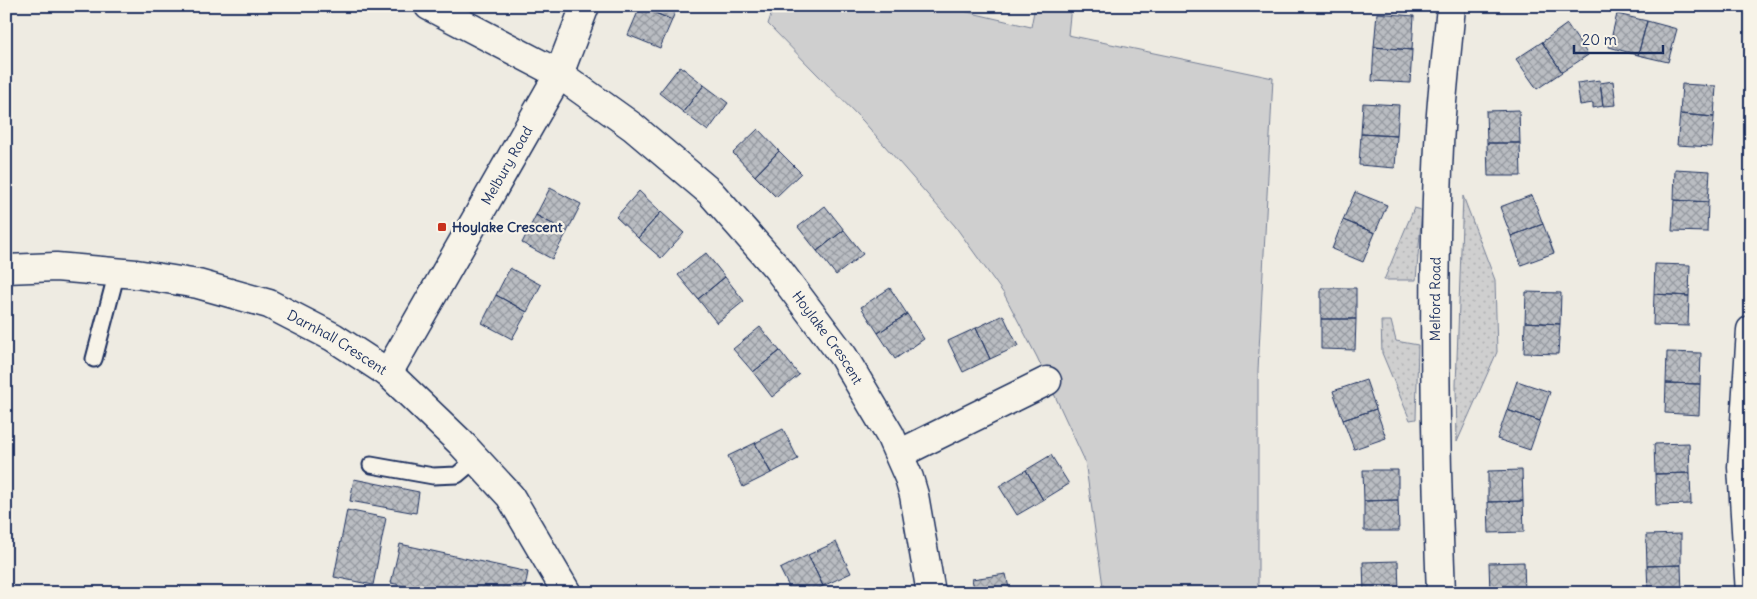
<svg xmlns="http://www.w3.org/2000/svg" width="1757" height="599" viewBox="0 0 1757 599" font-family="Delius,sans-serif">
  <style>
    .grass { fill: url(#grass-dots); stroke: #757f96 }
    .park { fill: #cfcfcf; stroke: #757f96 }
    .building { fill: url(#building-cross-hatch); stroke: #1b2f5e }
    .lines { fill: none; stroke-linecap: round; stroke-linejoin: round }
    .service-casing { stroke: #1b2f5e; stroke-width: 19 }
    .minor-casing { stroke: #1b2f5e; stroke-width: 31 }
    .tertiary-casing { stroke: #1b2f5e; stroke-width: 31 }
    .service { stroke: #f7f3e8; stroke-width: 15 }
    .minor { stroke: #f7f3e8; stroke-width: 28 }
    .tertiary { stroke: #f7f3e8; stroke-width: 28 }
    .poi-dot { fill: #c8321e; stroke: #f7f3e8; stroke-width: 2 }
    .labels { text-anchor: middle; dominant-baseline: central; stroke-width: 4.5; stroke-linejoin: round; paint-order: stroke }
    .street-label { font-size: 14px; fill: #1b2f5e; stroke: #f7f3e8 }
    .poi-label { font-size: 14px; font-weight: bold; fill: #1b2f5e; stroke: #f7f3e8; text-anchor: start }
  </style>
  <defs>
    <pattern id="grass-dots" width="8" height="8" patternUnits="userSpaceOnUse" patternTransform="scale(1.25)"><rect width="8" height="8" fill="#cfcfcf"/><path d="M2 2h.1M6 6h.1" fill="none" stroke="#b1b2b4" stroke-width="1.8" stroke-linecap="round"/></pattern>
    <pattern id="building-cross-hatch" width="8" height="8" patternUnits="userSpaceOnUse" patternTransform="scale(1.25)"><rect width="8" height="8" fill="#babdc2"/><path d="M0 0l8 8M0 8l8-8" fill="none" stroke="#969aa1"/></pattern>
  </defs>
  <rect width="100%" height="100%" fill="#eeebe2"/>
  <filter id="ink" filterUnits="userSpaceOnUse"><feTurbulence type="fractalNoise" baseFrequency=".02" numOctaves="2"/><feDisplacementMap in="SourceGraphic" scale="10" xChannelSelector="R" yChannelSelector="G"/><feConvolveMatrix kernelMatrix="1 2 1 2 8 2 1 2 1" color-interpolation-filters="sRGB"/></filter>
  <g filter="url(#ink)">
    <!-- grass -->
    <path class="grass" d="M1463 196 1495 280 1497 352 1457 442 1456 385Z
      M1414 208 1422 210 1416 280H1384Z
      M1381 321H1391L1396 341 1418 345 1416 419 1410 420 1382 353Z"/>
    <!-- park -->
    <path class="park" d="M774 6H942L1031 27 1035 6H1071L1068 35 1273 78 1258 370V593H1104L1085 461 1037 357 1004 294 955 226 863 121 768 24Z"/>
    <!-- building -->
    <path class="building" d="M640 6H677L672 20Z
      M640 7 672 20 660 48 628 35Z
      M1377 13 1414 16 1412 50 1374 47Z
      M1617 14 1647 21 1638 55 1609 47Z
      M1647 21 1677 29 1668 62 1638 55Z
      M1567 24 1588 55 1562 72 1542 42Z
      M1542 42 1562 72 1537 89 1516 59Z
      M1374 47 1412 50 1410 83 1372 81Z
      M680 66 704 85 683 112 659 93Z
      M1600 80 1603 106 1593 108V103L1580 105 1577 83Z
      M1613 81 1616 105 1603 106 1600 83Z
      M1682 84 1716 86 1714 117 1680 114Z
      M704 85 728 103 708 131 683 112Z
      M1363 103 1399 105 1397 136 1361 134Z
      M1519 110 1520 143H1487L1486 111Z
      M1680 114 1714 117 1712 147 1677 145Z
      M758 129 779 151 755 176 733 153Z
      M1361 134 1397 136 1395 168 1359 165Z
      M1487 143H1520L1521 176H1488Z
      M779 151 801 173 776 197 755 176Z
      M1675 169 1710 171 1708 202 1674 200Z
      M550 188 581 204 567 232 536 215Z
      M639 191 661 212 638 238 616 217Z
      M1355 192 1387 205 1375 233 1343 220Z
      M1532 195 1543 224 1511 236 1500 207Z
      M1674 200 1708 202 1707 232 1672 231Z
      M825 206 844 230 817 251 798 227Z
      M661 212 684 233 661 258 638 238Z
      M536 215 567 232 552 259 522 243Z
      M1343 220 1375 233 1363 262 1332 249Z
      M1543 224 1554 253 1521 265 1511 236Z
      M844 230 863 254 836 275 817 251Z
      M706 253 725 277 698 299 678 275Z
      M1655 264 1690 265 1689 296 1654 294Z
      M510 268 541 285 527 312 496 295Z
      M725 277 744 301 717 323 698 299Z
      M890 288 907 314 878 333 861 307Z
      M1321 288H1356V319H1321Z
      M1526 292 1561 293 1560 324 1525 322Z
      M1654 294 1689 296 1688 326 1653 325Z
      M496 295 527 312 512 339 482 323Z
      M907 314 924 339 895 359 878 333Z
      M1003 315 1018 346 990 359 976 328Z
      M1321 319H1356L1355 350 1321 349Z
      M1525 322 1560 324 1558 354 1524 353Z
      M760 327 780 351 753 372 733 349Z
      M976 328 990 359 963 372 948 341Z
      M780 351 799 375 772 397 753 372Z
      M1667 352 1701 353 1700 384 1666 383Z
      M1366 380 1376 409 1343 420 1333 391Z
      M1517 381 1550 392 1540 421 1507 410Z
      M1666 383 1700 384 1699 415 1665 413Z
      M1376 409 1386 438 1354 449 1343 420Z
      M1507 410 1540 421 1530 450 1497 439Z
      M783 429 798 459 771 473 755 443Z
      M755 443 771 473 743 487 728 456Z
      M1689 443 1690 473 1655 474 1654 444Z
      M1051 455 1069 484 1043 500 1026 470Z
      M1026 470 1043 500 1017 515 999 486Z
      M1363 470H1398V500L1364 501Z
      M1522 470 1523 501 1488 502V471Z
      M1690 473 1691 504 1656 505 1655 474Z
      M354 479 419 492 416 513 350 501Z
      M1398 500 1399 531H1364V501Z
      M1523 501 1524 532 1489 533 1488 502Z
      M347 510 386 518 373 585 334 577Z
      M1681 534V565L1647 566 1646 535Z
      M836 542 851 573 823 586 808 555Z
      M400 544 528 572 524 593H436L391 583Z
      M808 555 823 586 810 593H792L780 569Z
      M1398 561 1399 592 1364 593 1363 562Z
      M1524 562 1525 593H1490L1489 563Z
      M1681 565 1682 593H1648L1647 566Z
      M1006 574 1010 593H975L972 579Z"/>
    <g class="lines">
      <!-- service casing -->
      <g class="service-casing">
        <path id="service" d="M94 359 117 272
          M371 465 433 476 457 475 476 459"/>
      </g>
      <!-- minor casing -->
      <g class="minor-casing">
        <g id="minor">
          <path id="s1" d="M429 6 559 74 633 127 710 192 777 268 843 356 890 435 909 478 914 495 931 593"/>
          <path id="s2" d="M6 269 56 267 136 274 198 284 269 304 333 337 388 373 460 442 510 496 567 593"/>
          <path id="s3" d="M388 373 559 74 585 6"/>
          <path d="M899 454 1047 381"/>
          <path id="s4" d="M1441 593C1435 444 1432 295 1439 146 1441 99 1447 53 1451 6"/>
        </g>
      </g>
      <!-- tertiary casing -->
      <g class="tertiary-casing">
        <path id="tertiary" d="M1750 593 1742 467 1751 330"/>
      </g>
      <!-- service -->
      <use href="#service" class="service"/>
      <!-- minor -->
      <use href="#minor" class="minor"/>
      <!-- tertiary -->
      <use href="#tertiary" class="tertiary"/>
    </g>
  </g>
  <!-- markers -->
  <rect class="poi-dot" x="437" y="222" width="10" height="10" rx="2.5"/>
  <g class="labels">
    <!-- street labels -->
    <g class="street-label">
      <text stroke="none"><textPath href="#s3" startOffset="239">Melbury Road</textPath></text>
      <text stroke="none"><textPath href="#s4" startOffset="294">Melford Road</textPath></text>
      <text stroke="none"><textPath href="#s1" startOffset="526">Hoylake Crescent</textPath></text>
      <text stroke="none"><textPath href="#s2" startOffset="345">Darnhall Crescent</textPath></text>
    </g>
    <!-- poi labels -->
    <g class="poi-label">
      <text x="452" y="227">Hoylake Crescent</text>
    </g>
  </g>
  <!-- margin -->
  <rect width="1757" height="599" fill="none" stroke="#f7f3e8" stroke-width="25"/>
  <rect x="12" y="12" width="1732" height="574" fill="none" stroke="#1b2f5e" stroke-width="2" filter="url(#ink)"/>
  <!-- scale -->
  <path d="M1574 45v8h89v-8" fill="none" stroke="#1b2f5e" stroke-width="2.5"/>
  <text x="1582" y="45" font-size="15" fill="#1b2f5e" stroke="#f7f3e8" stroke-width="4" paint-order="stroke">20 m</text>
</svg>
